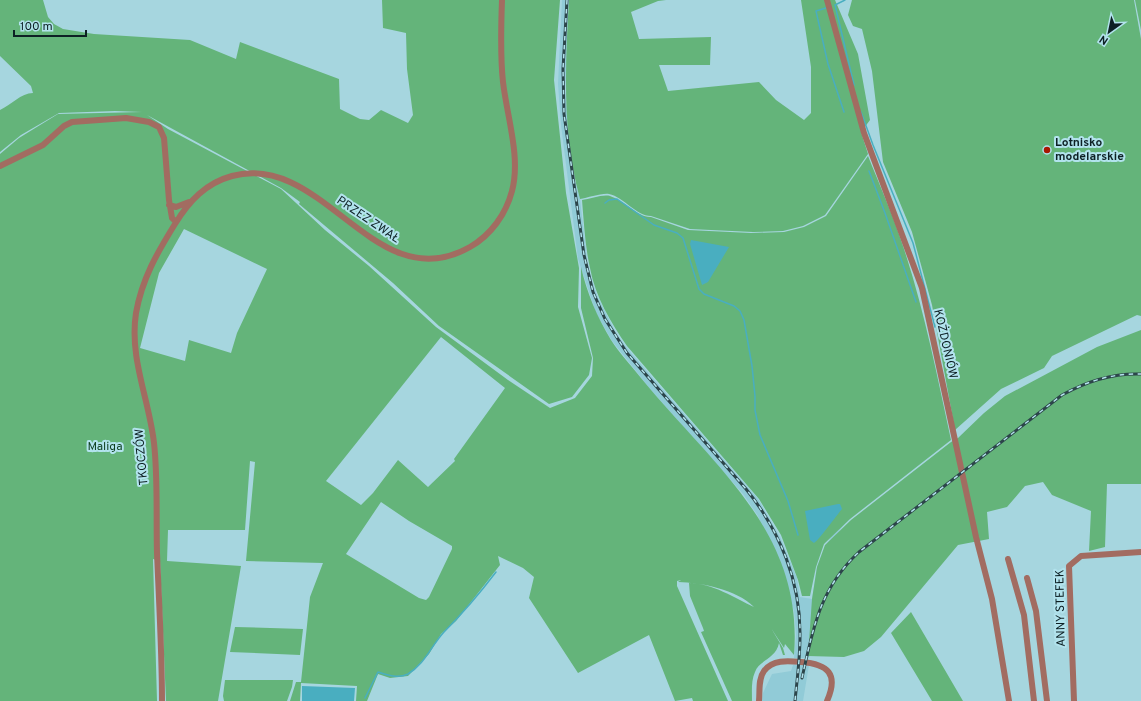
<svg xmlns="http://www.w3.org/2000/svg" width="1141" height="701" viewBox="0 0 1141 701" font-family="Overpass,sans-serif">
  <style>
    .built { fill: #91cbd7 }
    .green { fill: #64b47a; fill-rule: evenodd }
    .water { fill: #49aec0 }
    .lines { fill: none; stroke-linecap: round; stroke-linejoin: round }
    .stream { stroke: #49aec0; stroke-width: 1.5 }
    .minor { stroke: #a26c61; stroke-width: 6 }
    .rail-casing { stroke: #2c454a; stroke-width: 3 }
    .rail { stroke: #b2e3ed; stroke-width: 1.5; stroke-dasharray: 4.5; stroke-linecap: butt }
    .poi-dot { fill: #a81701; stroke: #b2e3ed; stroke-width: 1.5 }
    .labels { text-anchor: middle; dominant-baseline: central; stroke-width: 4; stroke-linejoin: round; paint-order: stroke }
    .poi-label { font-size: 12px; font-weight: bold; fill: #0d2024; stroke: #b2e3ed; text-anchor: start }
    .street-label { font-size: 12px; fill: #0d2024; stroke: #b2e3ed }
    .park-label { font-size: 12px; fill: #0c3e1e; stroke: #b2e3ed }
  </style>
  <rect width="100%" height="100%" fill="#a6d6df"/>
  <!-- built -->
  <path class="built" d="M562 0H569L565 91 573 175 580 199 588 269 598 298 616 333 626 347 758 499 780 537 797 578 800 597 812 599 817 567 826 546 835 529 861 507 843 526 834 538 809 658H794L796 635 794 611 758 516 743 494 651 390 612 341 596 313 578 259 561 125 558 84Z
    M793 665H809L803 701H762L763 693 772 674 791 671Z"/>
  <!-- green -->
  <path class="green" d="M0 0H43L48 17 54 24 63 29 94 34 190 40 236 59 240 42 339 79 340 109 360 119 369 120 381 110 408 123 413 115 407 69 406 33 383 28 382 0H560L554 80 566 193 579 268 578 307 592 358 589 375 572 397 549 404 439 326 393 283 299 204 300 202 281 188 147 115 168 129 281 189 325 230 369 266 436 327 508 380 550 408 575 398 592 376 593 358 581 308V267C587 293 597 317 611 340 619 353 631 365 641 378 712 465 804 531 794 655L785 644 784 648 771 628 783 648 785 655H783L779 643C776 659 759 660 755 672 751 681 752 691 752 701H732L701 632 704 631 703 628 690 596 689 583C712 583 735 598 754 607 736 589 702 583 678 582L681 580 677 581V586L728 701H693L692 698 675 701 649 635 578 673 529 598 534 577 523 568 498 556 500 565 456 621 441 634 429 654 408 676 390 678 378 674 367 701H356L357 686 301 683 300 701H290L296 682H301L310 597 323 563 246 561 255 462 250 461 245 530H168L167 561 241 566 218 701H166L160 561 153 559 157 701H0V154L19 138 58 114 142 112 115 111 59 113 21 135 0 152V110C11 105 21 93 33 93L31 86 0 56ZM184 229 267 269 237 333 231 353 189 340 185 361 140 348 159 273ZM441 337 505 388 454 459 455 461 428 487 398 460 373 493 361 505 326 481ZM381 502 409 521 452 546V549L429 597 426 600 419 598 346 554Z
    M569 0H666L658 1 631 12 639 39 711 37 710 65H659L668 91 759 82 776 100 804 120 811 113V67L801 0H835L858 54 870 120 861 132 868 154 825 215 803 226 783 231 753 232 690 229 651 216C636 216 624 197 609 194 601 193 588 198 580 199 562 134 565 67 569 0Z
    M852 0H1134L1141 39V316L1137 315 1052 356 1044 368 1001 389 955 430 932 305 912 232 883 162 872 71 862 29 853 26 848 15Z
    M1135 0H1141V30Z
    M868 156C880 186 893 215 903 246 924 309 937 375 951 440L850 519 824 544 816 567 810 596H802L798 580 781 535 759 499 627 346C611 323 595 296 590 268 585 246 584 223 582 200 590 199 603 194 610 196 623 200 639 218 651 217L688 230 751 233 784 232 804 227 826 216Z
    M1141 330V484H1107L1105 547 1089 551 1091 511 1052 495 1043 482 1025 486 1007 507 987 512 989 539 958 545 881 637 864 651 844 657 808 656 812 599 817 567 825 545 851 520 951 442 958 438 984 413 1005 396 1097 347Z
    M911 612 963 701H932L891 633Z
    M235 627 303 629 300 655 230 652Z
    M225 680H293L292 687 287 701H224L223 696Z"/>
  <!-- water -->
  <path class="water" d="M691 240 729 247 708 282 702 285 690 244Z
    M838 504H840L842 509C837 515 818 541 814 543L810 540 805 511Z
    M302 686 355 688 354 701H302Z"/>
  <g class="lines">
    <!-- stream -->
    <path class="stream" d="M845 0 835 5 854 85
      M826 8 816 11 828 64 844 112
      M861 112 873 145 913 243 935 327
      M869 171 885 213 916 302
      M605 203 609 200 617 199 654 225 677 233 683 238 699 289 704 294 734 306 740 311 744 320 752 366 755 396V410L760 435 788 501 798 535
      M365 698 378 672C387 675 398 679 408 674 425 664 431 646 444 632 463 613 480 593 496 572"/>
    <!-- minor -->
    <path class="minor" d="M827 0 864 133 922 288 976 537 992 599 1009 701
      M0 166 43 145 64 126 72 122 126 118 149 122 159 127 164 138 169 200 172 218 176 222
      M169 205 176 207 189 202
      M1008 559 1024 615 1034 701
      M1027 578 1036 611 1047 701
      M162 701C162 652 159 602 157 553 156 517 158 479 154 443 149 399 129 358 136 313 142 279 157 253 175 224 189 201 206 183 232 176 324 151 375 301 470 247 491 235 506 214 512 191 521 157 507 117 503 82 500 55 501 27 502 0
      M759 701C760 691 758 679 764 671 773 659 789 661 801 662 828 664 839 674 827 701
      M1074 701 1069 566 1081 556 1141 552"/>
    <!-- rail casing -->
    <g class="rail-casing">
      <path id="rail" d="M567 0 563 69 564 114 584 255 593 292 605 319 627 353 746 489C780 531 801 582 800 637 800 658 797 680 795 701
        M802 678C813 628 820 588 859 552L1062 395C1087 381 1113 373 1141 374"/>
    </g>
    <!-- rail -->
    <use href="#rail" class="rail"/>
  </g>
  <!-- markers -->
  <circle class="poi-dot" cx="1047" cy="150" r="4"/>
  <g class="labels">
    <!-- poi labels -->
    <g class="poi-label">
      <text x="1055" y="143">Lotnisko<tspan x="1055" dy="14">modelarskie</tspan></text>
    </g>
    <!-- street labels -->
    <g class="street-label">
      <text transform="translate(368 220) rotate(34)">PRZEZ ZWAŁ</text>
      <text transform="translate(945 344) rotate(77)">KOŻDONIÓW</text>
      <text transform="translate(142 457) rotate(-95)">TKOCZÓW</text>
      <text transform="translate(1061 608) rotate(-91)">ANNY STEFEK</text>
    </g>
    <!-- park labels -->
    <g class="park-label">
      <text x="105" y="447">Maliga</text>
    </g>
  </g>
  <!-- north arrow -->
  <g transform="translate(1109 32) rotate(213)" stroke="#b2e3ed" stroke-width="3" paint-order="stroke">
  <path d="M0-3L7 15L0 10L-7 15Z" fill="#0d2024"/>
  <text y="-6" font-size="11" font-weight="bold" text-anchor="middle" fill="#0d2024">N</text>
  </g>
  <!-- scale -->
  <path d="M14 30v6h72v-6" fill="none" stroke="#0d2024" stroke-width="2"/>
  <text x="20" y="30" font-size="12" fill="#0d2024" stroke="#b2e3ed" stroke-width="3" paint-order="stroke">100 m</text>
</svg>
